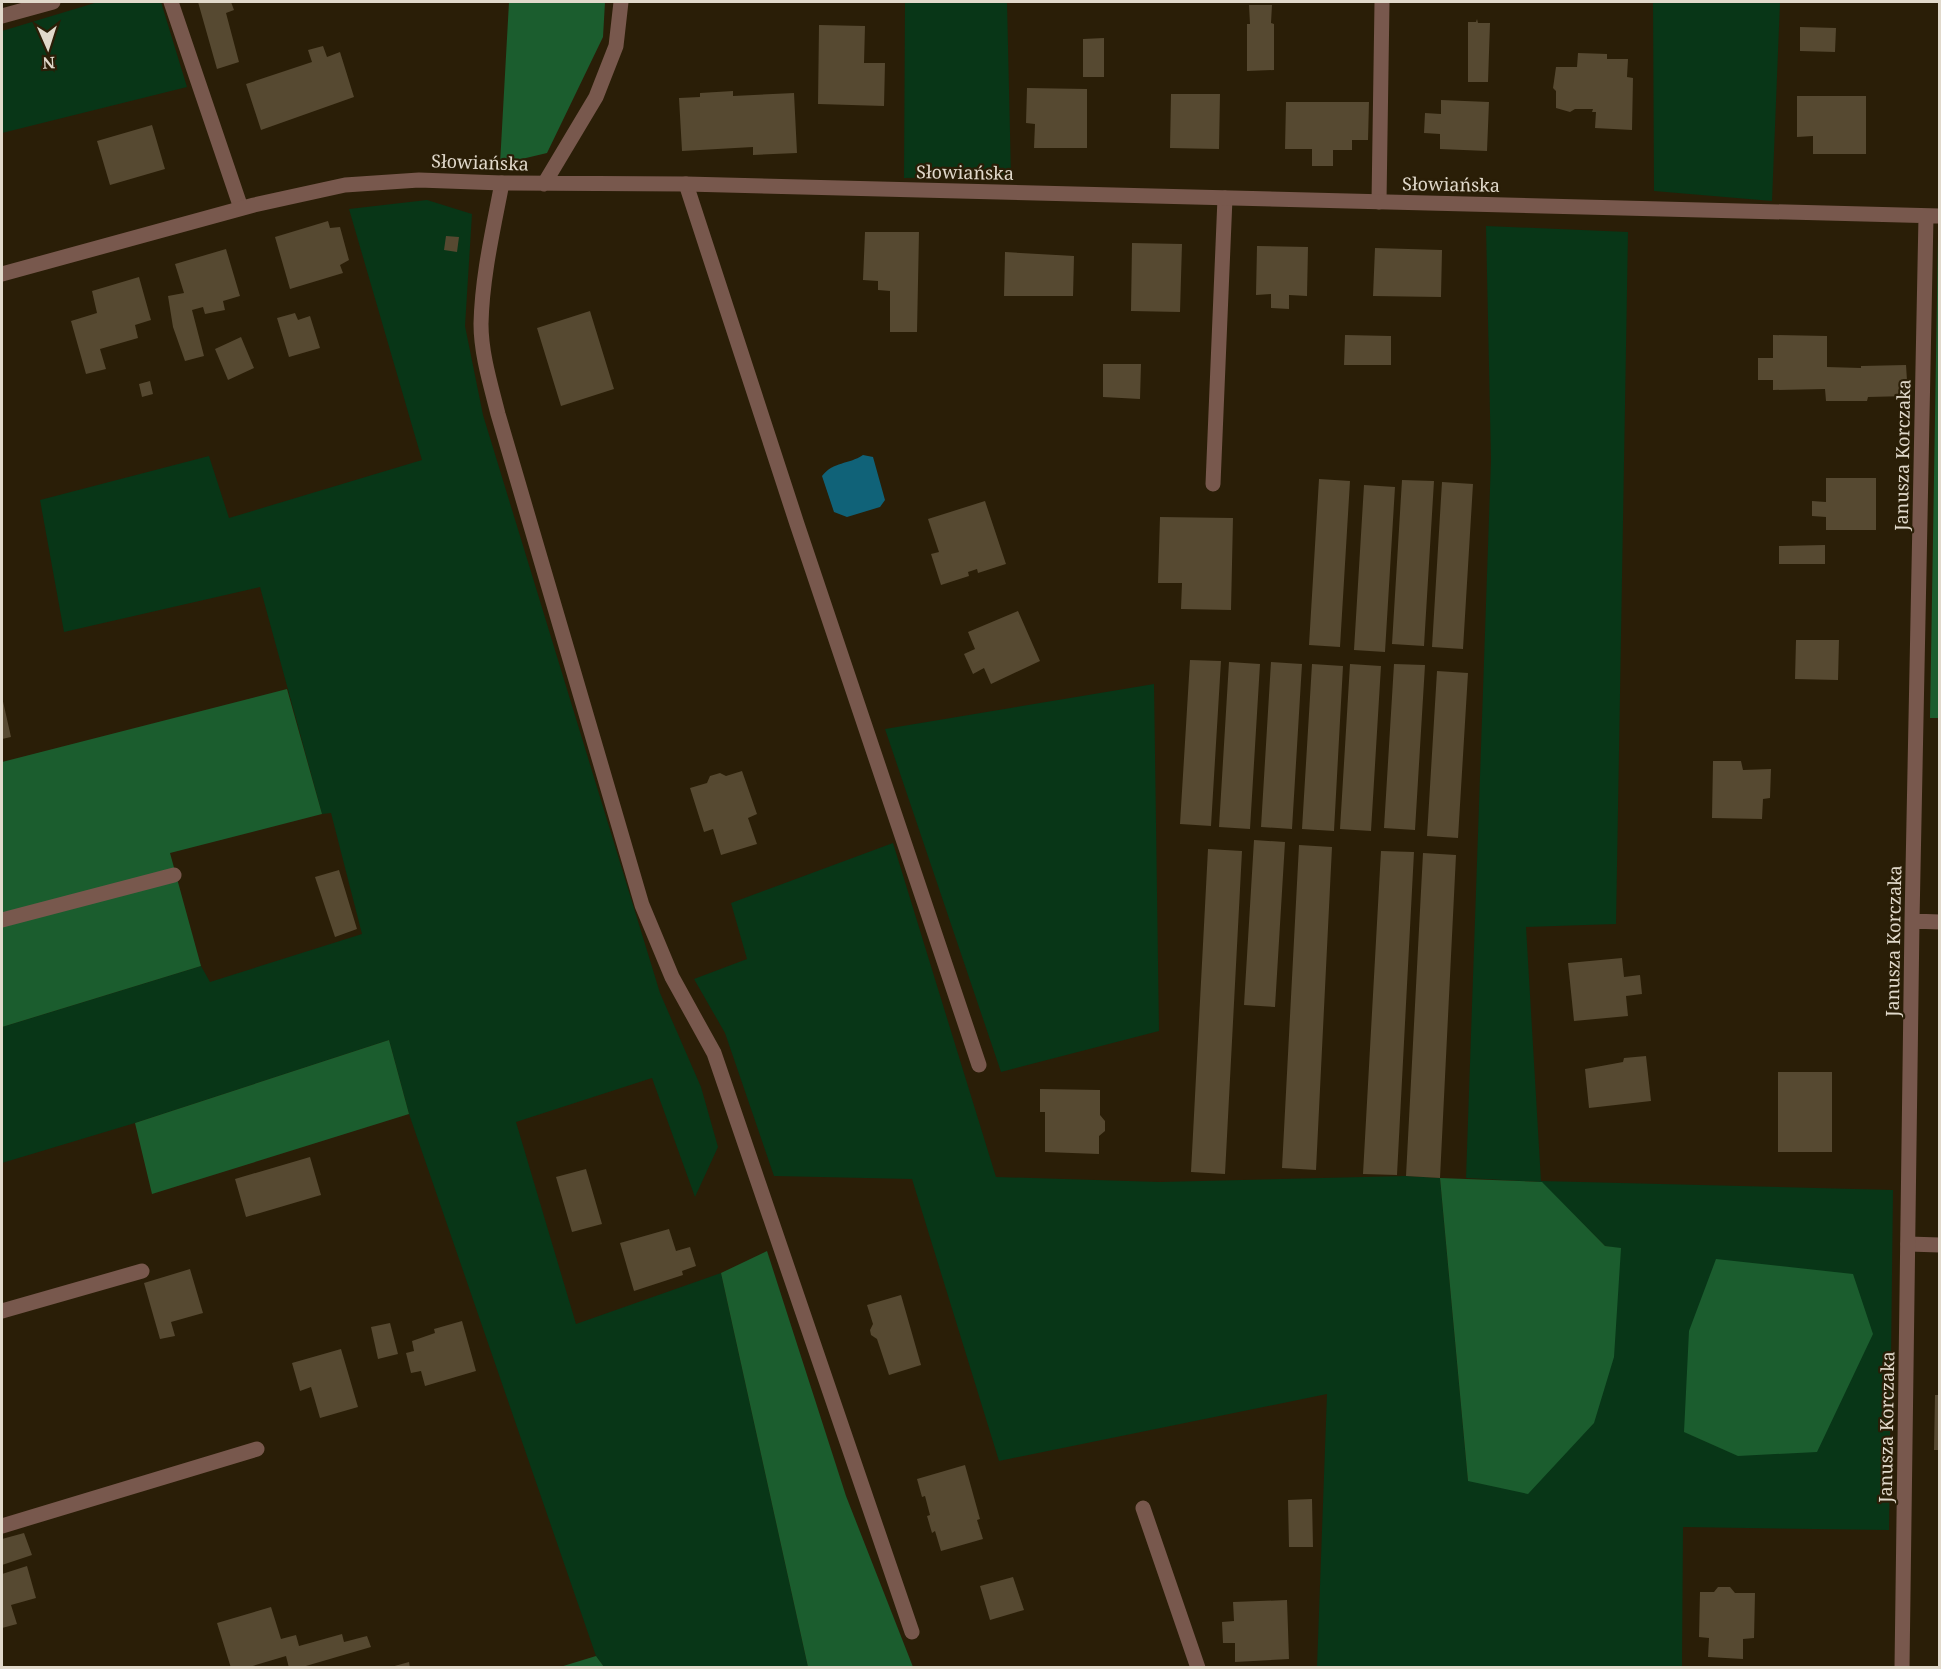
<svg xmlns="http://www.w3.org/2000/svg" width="1941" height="1669" viewBox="0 0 1941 1669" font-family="'Noto Serif',serif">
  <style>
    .green { fill: #083617 }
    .forest { fill: #1b5d2e }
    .water { fill: #106278 }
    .building { fill: #564931 }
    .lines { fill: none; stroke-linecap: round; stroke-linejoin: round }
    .service { stroke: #78584d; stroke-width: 15 }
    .minor { stroke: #78584d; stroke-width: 15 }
    .labels { text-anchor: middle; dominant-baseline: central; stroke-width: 4.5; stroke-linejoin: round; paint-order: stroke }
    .street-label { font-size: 18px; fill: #e1d9cb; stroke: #2a1e07 }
  </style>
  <rect width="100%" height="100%" fill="#2a1e07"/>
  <!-- green -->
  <path class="green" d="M98 2H161L187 87 2 133V31Z
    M905 2H1007L1011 176 904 178Z
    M1653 2H1780L1772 201 1654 191Z
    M427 200 472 214 465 326 483 415 660 993 701 1087 718 1147 695 1197 652 1078 516 1122 576 1324 721 1273 808 1667H604L596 1656 409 1114 389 1040 135 1123 2 1163V1027L201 966 210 982 362 934 331 813 322 814 260 587 64 632 40 500 209 456 229 518 422 460 349 209Z
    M1486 226 1628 232 1616 924 1526 927 1541 1181 1893 1190 1889 1530 1683 1527 1682 1667H1317L1327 1394 999 1461 912 1179 774 1176 725 1033 694 979 747 959 731 903 893 843 996 1177 1160 1182 1406 1176 1440 1178 1468 1481 1621 1249 1605 1246 1541 1182 1466 1178 1491 460Z
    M1154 684 1159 1031 1001 1072 885 729Z"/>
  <!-- forest -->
  <path class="forest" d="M509 2H605L603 37 547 153 500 164Z
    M1938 237 1940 718H1930Z
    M287 689 322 814 170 853 201 966 2 1027V762Z
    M389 1040 409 1114 152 1194 135 1123Z
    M1440 1178 1542 1182 1605 1246 1621 1248 1614 1357 1594 1423 1528 1494 1468 1481Z
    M767 1251 846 1496 913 1667H808L721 1273Z
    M1716 1259 1853 1274 1873 1334 1817 1452 1738 1456 1684 1432 1689 1331Z
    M596 1656 604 1667H560Z"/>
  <!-- water -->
  <path class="water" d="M863 455 873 457 885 500 880 507 847 517 834 512 822 476C834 461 848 465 863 455Z"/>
  <!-- building -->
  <path class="building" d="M198 2H231L234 10 226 13 239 62 217 69Z
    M1249 5H1272L1271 23 1274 24V70L1247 71V24H1250Z
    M1477 19 1478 23H1490L1488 82H1468V22H1476Z
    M819 25 865 26 864 63H885L884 106 818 104Z
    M1800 27 1836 28 1835 52 1800 51Z
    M1104 38V77H1083V39Z
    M323 46 327 57 340 52 354 97 261 130 246 84 312 62 308 50Z
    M1578 53 1607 54V59H1628L1627 77 1633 78 1632 130 1595 128 1596 112H1592L1593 109H1575L1570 112 1556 108V91L1553 88 1556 67H1577Z
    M1027 88 1087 89V148H1034L1035 124 1026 123Z
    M733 91V96L794 93 797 153 753 155V147L682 151 679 98 700 97V93Z
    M1171 94H1220L1219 149 1170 148Z
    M1797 96H1866V154H1813V136L1797 137Z
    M1441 100 1489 102 1487 151 1440 149V134L1424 133 1425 113 1441 114Z
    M1286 102H1369L1368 140H1352V150H1333V166H1312V149H1285Z
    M152 125 165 169 110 185 97 141Z
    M328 221 330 228 340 227 349 260 340 265 343 273 290 289 275 237Z
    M865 232H919L917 332H890V291L878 290V281L863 280Z
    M446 236 459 237 457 252 444 250Z
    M1132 243 1182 244 1180 312 1131 311Z
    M1257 246 1308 247 1307 296 1289 295V309L1271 308V294L1256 295Z
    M1375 248 1442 250 1441 297 1373 296Z
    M226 249 240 296 223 301 225 310 205 314 203 307 192 310 204 356 185 361 173 327 168 296 184 293 175 264Z
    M1005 252 1074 256 1073 296H1004Z
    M139 277 151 320 135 325 138 338 100 349 106 369 86 374 71 321 97 313 92 291Z
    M590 311 614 389 561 406 537 328Z
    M295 313 298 320 310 316 320 348 289 357 277 318Z
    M1345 335 1391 336V365H1344Z
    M1773 335 1827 336V367L1861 368V366L1906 365 1908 396 1868 397 1867 401H1826L1825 389 1773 390V380H1758V358H1773Z
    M241 337 254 368 228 380 215 349Z
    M1103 364H1141L1140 399 1103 397Z
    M150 381 153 394 142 397 139 384Z
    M1826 478H1876V530H1826V517L1812 516V501L1826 502Z
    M1319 479 1350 481 1340 647 1309 645Z
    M1402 480 1434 481 1424 646 1392 644Z
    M1442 482 1473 484 1463 649 1432 647Z
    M1364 485 1395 487 1385 652 1354 650Z
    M985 501 1006 564 978 573 977 569 968 572 969 576 941 585 931 554 939 552 928 519Z
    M1160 517 1233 518 1231 610 1181 609 1182 583H1158Z
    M1825 545V564H1779V546Z
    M1018 611 1040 661 991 684 984 668 973 674 964 654 975 649 968 632Z
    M1796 640H1839L1838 680 1795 679Z
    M1190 660 1221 661 1211 826 1180 824Z
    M1229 662 1260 664 1250 829 1219 827Z
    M1271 662 1302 664 1292 829 1261 827Z
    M1312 664 1343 666 1334 831 1302 829Z
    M1350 664 1381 666 1371 831 1340 829Z
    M1394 664 1425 665 1415 830 1384 828Z
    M1437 671 1468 673 1458 838 1427 836Z
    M2 697 11 737 2 739Z
    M1713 761H1741L1743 770 1771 769 1770 798 1763 799 1762 819 1712 818Z
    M742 771 757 814 748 818 757 844 721 855 713 829 704 832 690 788 707 783 710 776 720 773 726 776Z
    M1254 840 1285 842 1275 1007 1244 1005Z
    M1299 845 1332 847 1316 1170 1282 1168Z
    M1208 849 1242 851 1225 1174 1191 1172Z
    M1381 851 1414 852 1397 1175 1363 1174Z
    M1423 853 1456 855 1440 1178 1406 1176Z
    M339 870 357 929 335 937 315 877Z
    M1622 958 1624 977 1640 975 1642 994 1626 996 1628 1016 1574 1021 1568 963Z
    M1646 1056 1651 1101 1589 1108 1585 1069 1623 1062 1624 1058Z
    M1778 1072H1832V1152H1778Z
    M1040 1089 1100 1090V1115L1105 1121V1131L1099 1136V1154L1045 1152V1112H1040Z
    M310 1157 321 1195 246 1217 235 1179Z
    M586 1169 602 1224 572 1232 556 1177Z
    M669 1229 676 1251 690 1247 696 1266 682 1271 683 1275 634 1291 620 1243Z
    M190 1269 203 1313 171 1322 175 1336 160 1339 144 1283Z
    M901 1295 921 1365 889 1375 877 1339 871 1335 870 1330 873 1324 867 1305Z
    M462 1321 476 1371 425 1386 421 1371 411 1373 406 1353 414 1351 412 1341 435 1333 434 1329Z
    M390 1323 398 1354 378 1359 371 1327Z
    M341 1349 358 1407 320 1418 311 1387 300 1391 292 1363Z
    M1935 1395H1940V1450H1934Z
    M965 1465 980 1519 977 1520 983 1539 941 1551 935 1531 932 1533 927 1516 930 1515 925 1496 922 1497 917 1479Z
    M1312 1499 1313 1547H1289L1288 1500Z
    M24 1533 32 1555 2 1565V1539Z
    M27 1566 36 1598 11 1605 17 1624 2 1628V1574Z
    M1013 1577 1024 1610 990 1620 980 1586Z
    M1718 1587H1730L1735 1593H1755L1754 1638 1743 1639V1659L1708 1657 1709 1638 1699 1637 1700 1592H1714Z
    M1287 1600 1289 1659 1235 1662V1643H1223L1222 1622 1234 1621 1233 1602Z
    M271 1607 281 1639 296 1635 299 1646 342 1634 344 1642 367 1636 371 1647 299 1668H289L286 1656 246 1668H231L217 1623Z
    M409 1662 410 1668H391V1667Z"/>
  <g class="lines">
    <!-- service -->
    <path class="service" d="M171 2 241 208
      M2 16 53 2
      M502 183C493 230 482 277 481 324 481 354 491 386 498 414L642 905 672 977 714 1053 912 1632
      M686 184 797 524 979 1065
      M1379 202 1382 2
      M1213 484 1225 198
      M2 920 174 875
      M1908 1244 1940 1245
      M2 1311 142 1271
      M1143 1508 1198 1668
      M2 1526 257 1449"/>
    <!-- minor -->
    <path class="minor" d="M544 184 596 97 616 46 621 2
      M2 274 254 205 345 185 419 180 502 183 686 184 1940 216
      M1912 921 1940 922
      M1902 1668 1912 921 1926 216"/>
  </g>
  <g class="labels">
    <!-- street labels -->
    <g class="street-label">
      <text transform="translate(480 162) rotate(2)">Słowiańska</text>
      <text transform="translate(965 172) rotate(1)">Słowiańska</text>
      <text transform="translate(1451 184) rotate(1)">Słowiańska</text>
      <text transform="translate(1902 455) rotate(-89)">Janusza Korczaka</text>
      <text transform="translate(1893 941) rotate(-89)">Janusza Korczaka</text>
      <text transform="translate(1886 1427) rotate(-89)">Janusza Korczaka</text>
    </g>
  </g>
  <!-- border -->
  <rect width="1941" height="1669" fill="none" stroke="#e1d9cb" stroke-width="6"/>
  <!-- north arrow -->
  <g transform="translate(48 48) rotate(177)" stroke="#2a1e07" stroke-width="4.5" paint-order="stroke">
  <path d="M0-4.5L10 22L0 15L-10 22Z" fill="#e1d9cb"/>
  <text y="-9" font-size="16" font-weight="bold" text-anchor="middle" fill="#e1d9cb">N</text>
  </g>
</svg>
